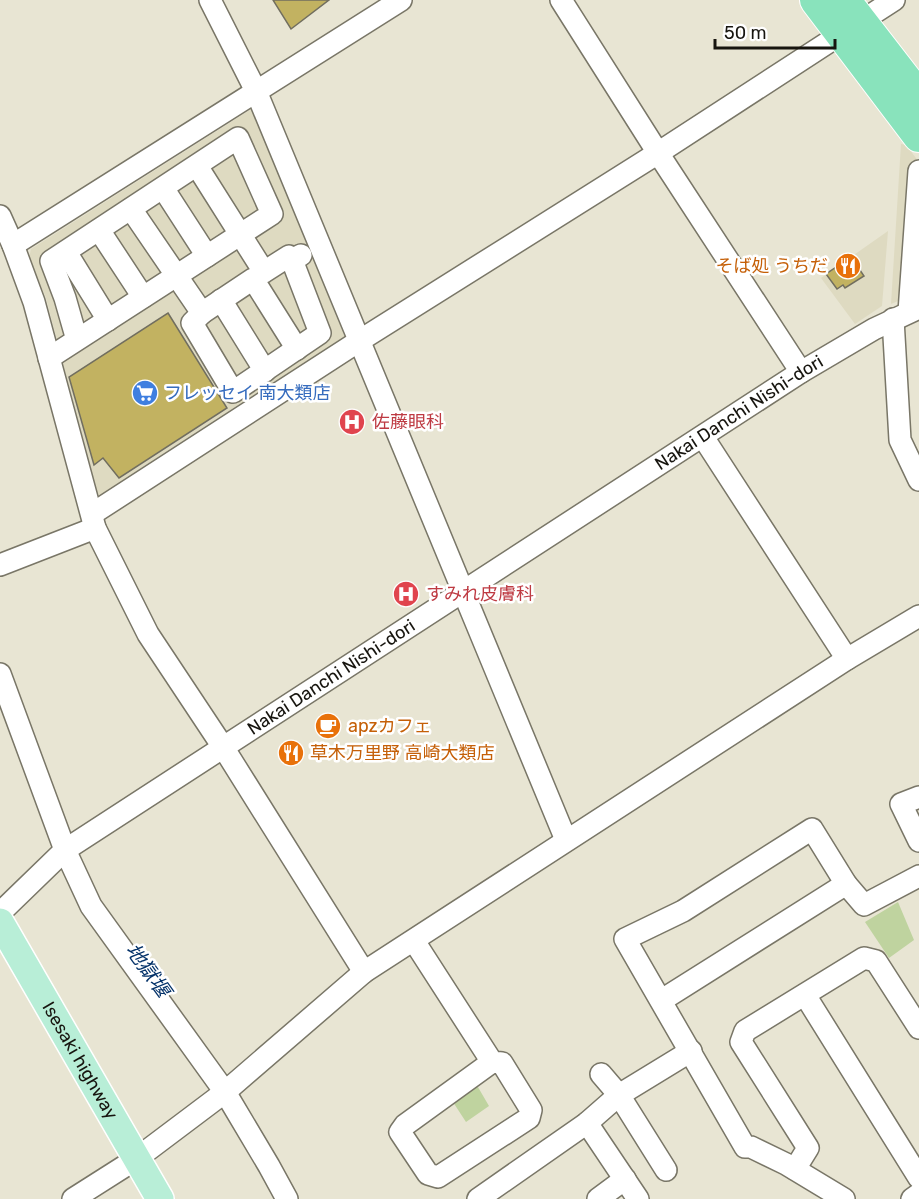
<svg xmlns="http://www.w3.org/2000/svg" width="919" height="1199" viewBox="0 0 919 1199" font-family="Rubik,'Noto Sans JP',sans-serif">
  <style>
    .built { fill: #dedac1 }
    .green { fill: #bfd39f }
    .building { fill: #c2b261; stroke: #716e5f; stroke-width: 1.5 }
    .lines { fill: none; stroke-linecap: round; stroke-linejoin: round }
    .minor-casing { stroke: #797667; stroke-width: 24 }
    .major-casing { stroke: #fff; stroke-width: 30 }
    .highway-casing { stroke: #fff; stroke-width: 34 }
    .minor { stroke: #fff; stroke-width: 21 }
    .major { stroke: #b8eed7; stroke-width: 27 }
    .highway { stroke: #89e3bc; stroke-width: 32 }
    .labels { text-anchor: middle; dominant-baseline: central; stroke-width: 5; stroke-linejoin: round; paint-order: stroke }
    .food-label { font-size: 18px; fill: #c56008; stroke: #fff; text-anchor: start }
    .shop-label { font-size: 18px; fill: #366cbe; stroke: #fff; text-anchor: start }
    .street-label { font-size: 18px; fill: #17150f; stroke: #fff }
    .health-label { font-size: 18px; fill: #be3a42; stroke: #fff; text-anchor: start }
    .water-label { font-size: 20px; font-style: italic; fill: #043269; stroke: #fff }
  </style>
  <rect width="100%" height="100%" fill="#e8e5d3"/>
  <!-- built -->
  <path class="built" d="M253 108 346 340 104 496 97 494 46 298 29 258 31 249Z
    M901 144 906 145 919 162V292L891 304Z
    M888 231 882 306 855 324 821 278Z"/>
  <!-- green -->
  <path class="green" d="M898 902 914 940 889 958 865 922Z
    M475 1082 489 1106 466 1122 451 1099Z"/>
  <!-- building -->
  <path class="building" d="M273 0H329L291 29Z
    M851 257 864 276 845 288 843 285 837 289 826 274Z
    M168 313 227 408 119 478 103 458 94 465 69 377Z"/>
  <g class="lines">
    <!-- minor casing -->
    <g class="minor-casing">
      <g id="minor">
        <path d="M210 0 256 91 566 840"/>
        <path d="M561 0 658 153 801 372"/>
        <path d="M860 22 894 0"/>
        <path d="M197 166 264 272 289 256 292 260 301 255"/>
        <path d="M163 188 207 256"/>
        <path d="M131 209 202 313 192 323 233 392 320 333 292 260"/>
        <path d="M0 216 13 245 34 302 95 528 148 634 223 747 364 972"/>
        <path d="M99 230 143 297"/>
        <path d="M13 245 401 0"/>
        <path d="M66 252 108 320"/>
        <path d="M221 300 265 371"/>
        <path d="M909 312 919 171"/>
        <path d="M202 313 253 279 297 349"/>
        <path d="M893 319 900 440 919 480"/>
        <path d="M49 358 272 214 238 138 51 261 65 298 77 340"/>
        <path d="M703 437 847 659"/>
        <path d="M92 514 359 341 658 153 841 34"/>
        <path d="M0 565 95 528"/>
        <path d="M0 674 65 850 91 906 225 1092 269 1166 287 1199"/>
        <path d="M919 797 901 804 919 841"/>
        <path id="s1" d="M0 913 65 850 801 372 874 329 919 308"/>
        <path d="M414 941 492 1062 502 1063 531 1110 529 1118 438 1177 428 1174 400 1132 405 1125 492 1062"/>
        <path d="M805 995 919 1178"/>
        <path d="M662 1000 846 884"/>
        <path d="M601 1074 619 1095 666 1170"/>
        <path d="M587 1123 638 1199"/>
        <path d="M795 1169 808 1148 741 1042 745 1031 864 958 876 961 919 1028"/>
        <path d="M73 1199 136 1159 225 1092 364 972 847 659 919 616"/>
        <path d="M478 1199 587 1123 619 1095 691 1051"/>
        <path d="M598 1199 625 1179"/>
        <path d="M844 1199 786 1164 751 1147H745L625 939 683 911 812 829 846 884 864 905 919 876"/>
        <path d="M912 1199 919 1194"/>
      </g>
    </g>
    <!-- major casing -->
    <g class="major-casing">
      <g id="major">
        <path id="s2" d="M0 922 160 1199"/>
      </g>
    </g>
    <!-- highway casing -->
    <g class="highway-casing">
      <path id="highway" d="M816 0 919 136
        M844 0 919 97"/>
    </g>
    <!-- minor -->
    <use href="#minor" class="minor"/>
    <!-- major -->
    <use href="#major" class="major"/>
    <!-- highway -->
    <use href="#highway" class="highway"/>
  </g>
  <!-- icons -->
  <defs>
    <g id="restaurant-disc" transform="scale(1.35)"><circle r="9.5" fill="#e8710a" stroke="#fff"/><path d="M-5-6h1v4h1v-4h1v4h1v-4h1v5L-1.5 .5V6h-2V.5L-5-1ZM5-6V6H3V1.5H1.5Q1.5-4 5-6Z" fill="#fff"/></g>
    <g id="supermarket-disc" transform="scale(1.35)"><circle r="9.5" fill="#3f7fe0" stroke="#fff"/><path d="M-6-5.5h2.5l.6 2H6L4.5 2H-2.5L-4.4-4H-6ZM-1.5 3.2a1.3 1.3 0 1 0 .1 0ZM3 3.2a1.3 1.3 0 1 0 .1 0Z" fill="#fff"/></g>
    <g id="hospital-disc" transform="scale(1.35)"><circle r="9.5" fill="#e0444e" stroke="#fff"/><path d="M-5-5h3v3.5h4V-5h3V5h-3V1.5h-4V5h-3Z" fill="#fff"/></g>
    <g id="cafe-disc" transform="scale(1.35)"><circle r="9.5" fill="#e8710a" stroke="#fff"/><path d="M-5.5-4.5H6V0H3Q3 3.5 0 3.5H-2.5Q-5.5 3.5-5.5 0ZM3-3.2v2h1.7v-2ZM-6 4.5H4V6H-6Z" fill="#fff"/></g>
  </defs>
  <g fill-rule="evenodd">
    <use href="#restaurant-disc" x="848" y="266"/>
    <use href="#supermarket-disc" x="145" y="393"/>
    <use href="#hospital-disc" x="352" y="422"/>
    <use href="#hospital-disc" x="406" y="594"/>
    <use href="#cafe-disc" x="328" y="726"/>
    <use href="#restaurant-disc" x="291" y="753"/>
  </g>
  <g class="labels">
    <!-- food labels -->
    <g class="food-label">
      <text x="828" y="266" text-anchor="end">そば処 うちだ</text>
      <text x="348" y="726">apzカフェ</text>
      <text x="310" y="753">草木万里野 高崎大類店</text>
    </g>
    <!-- shop labels -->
    <g class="shop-label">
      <text x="164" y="393">フレッセイ 南大類店</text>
    </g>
    <!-- street labels -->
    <g class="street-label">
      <text stroke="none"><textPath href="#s1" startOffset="894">Nakai Danchi Nishi-dori</textPath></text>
      <text stroke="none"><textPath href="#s1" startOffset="408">Nakai Danchi Nishi-dori</textPath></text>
      <text stroke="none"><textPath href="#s2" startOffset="160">Isesaki highway</textPath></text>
    </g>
    <!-- health labels -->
    <g class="health-label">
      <text x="372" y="422">佐藤眼科</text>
      <text x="426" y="594">すみれ皮膚科</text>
    </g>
    <!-- water labels -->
    <g class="water-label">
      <text transform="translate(148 970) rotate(54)">地獄堰</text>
    </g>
  </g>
  <!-- scale -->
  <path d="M715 39v9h120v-9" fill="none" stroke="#17150f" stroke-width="3"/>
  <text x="724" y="39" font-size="18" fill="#17150f" stroke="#ffffff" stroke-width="4.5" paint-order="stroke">50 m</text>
</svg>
